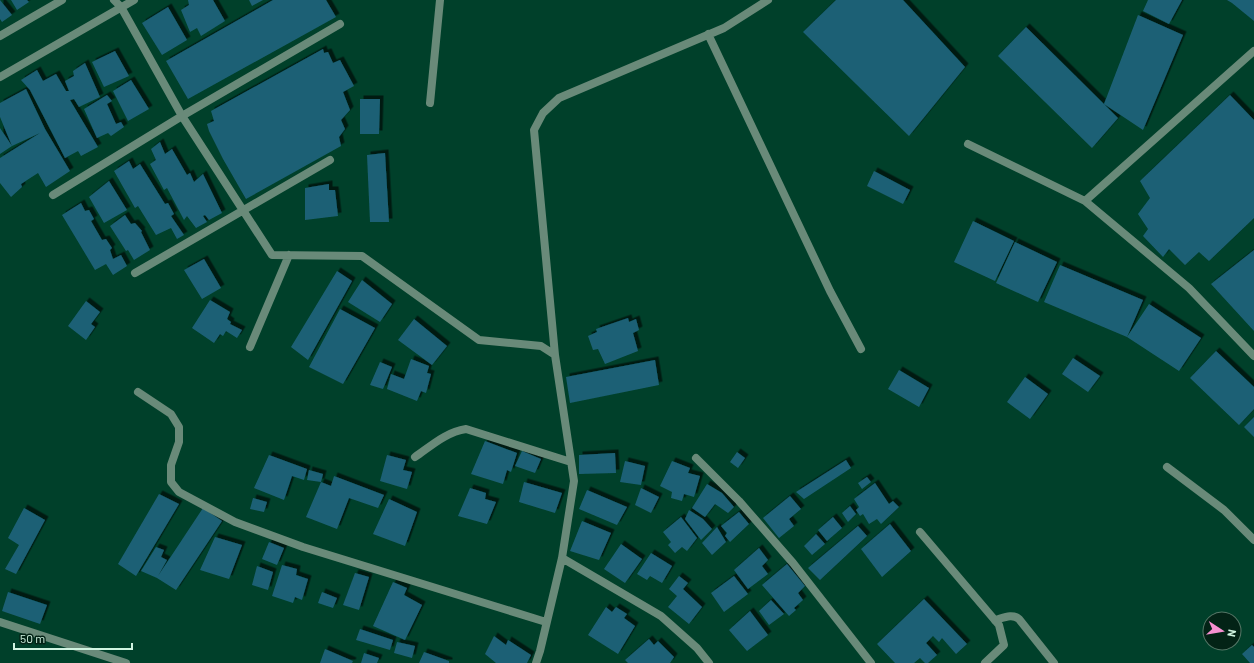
<svg xmlns="http://www.w3.org/2000/svg" width="1254" height="663" viewBox="0 0 1254 663" font-family="Barlow,sans-serif">
  <style>
    .building { fill: #1c6075; filter: url(#shadow) }
    .lines { fill: none; stroke-linecap: round; stroke-linejoin: round }
    .service { stroke: #698a79; stroke-width: 8 }
    .minor { stroke: #698a79; stroke-width: 8 }
  </style>
  <defs>
    <filter id="shadow"><feDropShadow dx="3.5" dy="-3.5" stdDeviation="0" flood-color="#0009"/></filter>
  </defs>
  <rect width="100%" height="100%" fill="#00402a"/>
  <!-- building -->
  <path class="building" d="M0 0 12 15 2 22 0 19Z
    M11 0H27L29 2 17 10Z
    M188 0H213L225 21 201 36 197 28 190 32 181 10 189 5Z
    M249 0H263L252 6Z
    M273 0H326L336 17 188 99 166 61Z
    M836 0H903L965 67 909 136 803 32Z
    M1148 0H1182L1169 24 1143 11Z
    M1227 0H1254V21L1232 3Z
    M168 7 187 40 162 55 142 23Z
    M1138 15 1183 35 1143 130 1104 104 1118 118 1092 148 998 56 1026 27 1104 104Z
    M323 49 324 53 328 52 333 63 340 60 354 86 343 92 350 110 341 120 345 129 339 137 341 146 246 199 223 159 209 131 207 124 214 121 211 111Z
    M115 51 129 76 104 87 92 62Z
    M85 63 100 97 79 107 74 99 70 100 98 147 81 156 78 151 65 158 30 90 21 80 37 70 43 81 56 74 66 91H69L65 81 74 76 73 71Z
    M131 80 149 109 128 121 113 91Z
    M26 89 45 129 70 171 46 187 38 173 21 184 22 187 11 197 0 183V158L40 133 12 146 0 117V103Z
    M107 95 112 101 107 104 116 124 121 122 124 127 111 136 108 133 97 138 84 109Z
    M1230 95 1254 120V218L1209 261 1199 252 1185 265 1169 249 1163 257 1143 236 1148 229 1138 214 1150 198 1140 181Z
    M360 99H380L379 134H360Z
    M0 128 12 146 0 154Z
    M160 142 165 154 172 149 187 175 190 173 194 182 203 174 222 213 209 220 205 215 203 216 207 222 196 228 187 216 184 220 167 188 164 190 150 164 156 160 151 149Z
    M385 153 389 222H370L367 155Z
    M129 161 133 169 140 164 165 204 168 203 174 214 171 216 184 235 177 239 171 228 156 235 138 206 135 208 114 171Z
    M874 171 910 190 903 204 867 186Z
    M109 181 127 210 104 223 89 197Z
    M329 184V190H335L338 216 305 220V188Z
    M81 203 85 211 89 210 94 219 91 221 102 240 106 239 112 248 110 250 113 259 121 255 127 266 113 275 106 264 95 270 62 215Z
    M125 215 131 224 135 223 142 231 141 232 150 250 134 260 128 250 126 251 110 226Z
    M973 221 1014 241 995 281 954 262Z
    M1015 242 1057 262 1038 302 996 283Z
    M1254 250V331L1211 284Z
    M204 259 221 288 202 299 184 270Z
    M1060 265 1143 300 1127 337 1044 302Z
    M337 271 352 281 308 360 291 347Z
    M362 280 392 304 380 322 348 302Z
    M210 300 230 312 227 319 231 322 230 324 242 330 237 338 226 331 223 336 220 334 214 343 192 328Z
    M86 301 100 312 91 324 95 327 86 340 68 326Z
    M1149 304 1201 338 1179 371 1127 337Z
    M340 309 375 328 343 384 309 367Z
    M628 318 629 322 636 319 639 330 633 333 638 351 605 364 598 349 593 350 588 336 597 332 596 329Z
    M414 319 447 346 432 365 398 340Z
    M1216 351 1254 387V409L1239 425 1190 378Z
    M1073 358 1100 376 1088 392 1062 374Z
    M411 359 429 366 427 373 431 374 426 393 421 391 417 401 387 389 391 374 404 379Z
    M655 360 659 385 570 403 566 377Z
    M380 362 392 367 383 389 370 385Z
    M899 370 929 388 919 407 888 389Z
    M1025 377 1048 394 1030 419 1007 402Z
    M1254 417V437L1244 427Z
    M485 441 517 453 511 472 507 470 503 484 471 474Z
    M522 451 541 459 535 473 515 466Z
    M737 452 745 458 738 468 730 462Z
    M615 453 616 473 579 474V455Z
    M269 455 307 469 304 480 292 476 284 500 254 488Z
    M387 455 406 460 403 470 412 472 407 489 380 481Z
    M846 460 851 468 804 499 796 492Z
    M625 461 645 466 641 485 620 482Z
    M672 461 690 468 688 473 700 476 694 497 684 494 682 501 671 498 672 492 660 486Z
    M309 470 323 474 321 482 307 480Z
    M334 476 384 495 378 508 349 498 337 529 306 517 321 482 331 486Z
    M867 477 871 482 862 489 858 483Z
    M524 482 562 493 555 513 519 502Z
    M875 483 889 504 893 501 899 507 881 524 877 519 869 524 863 514 860 516 856 510 859 507 854 499Z
    M707 484 722 493 734 507 728 513 715 504 705 517 692 508Z
    M470 488 486 493 485 499 496 502 487 524 458 516Z
    M641 488 659 497 651 513 635 505Z
    M587 490 627 507 617 525 579 509Z
    M159 494 179 504 136 576 118 564Z
    M790 496 801 509 789 519 794 526 779 538 763 518Z
    M253 498 267 502 264 512 250 509Z
    M389 499 417 512 405 546 373 534Z
    M850 506 856 514 848 522 842 513Z
    M24 508 45 520 16 574 5 569 19 545 8 538Z
    M203 508 222 521 176 590 157 578 141 571 156 547 164 550 161 557 167 560 158 576Z
    M689 510 703 519 712 529 701 540 685 519Z
    M739 512 749 524 730 542 725 536 727 533 721 526Z
    M681 517 697 538 687 551 682 547 675 553 668 545 671 542 663 532Z
    M833 517 842 528 827 541 818 530Z
    M582 521 611 533 599 560 570 551Z
    M890 524 911 551 882 577 861 549Z
    M858 526 867 536 820 580 808 568Z
    M717 527 726 542 712 555 702 543Z
    M816 534 825 544 812 555 804 546Z
    M215 537 242 545 229 579 200 570Z
    M269 542 284 548 277 565 262 559Z
    M621 544 642 559 625 583 604 569Z
    M759 548 768 560 762 566 768 574 748 589 734 570Z
    M651 553 672 566 662 583 650 576 647 580 637 574Z
    M787 564 805 586 798 593 803 600 794 608 796 610 789 616 762 585Z
    M282 565 297 569 296 575 308 579 302 600 295 597 293 603 272 596Z
    M257 566 273 572 268 590 252 585Z
    M355 573 369 577 359 610 343 605Z
    M679 576 688 583 683 589 702 607 689 624 668 607 677 596 669 589Z
    M734 576 748 594 724 612 711 593Z
    M393 582 407 588 404 595 422 605 405 640 373 626Z
    M8 592 47 605 40 624 2 611Z
    M322 592 337 598 333 608 318 603Z
    M924 599 967 644 956 654 942 638 939 642 933 636 926 643 937 655 928 663H925L920 658 914 663H895L877 644Z
    M771 600 784 614 769 625 759 611Z
    M606 607 612 612 616 607 627 614 624 618 635 626 618 654 588 635Z
    M750 611 768 635 747 651 729 630Z
    M360 629 393 640 390 650 356 640Z
    M494 636 506 645 508 640 531 655 527 663H496L485 654Z
    M649 639 654 645 658 641 674 657 670 663H628L625 660Z
    M397 642 415 646 412 658 394 653Z
    M1252 645 1254 647V663H1250L1242 654Z
    M325 649 353 661 352 663H320Z
    M424 652 449 661V663H419Z
    M364 653 379 658 377 663H361Z"/>
  <g class="lines">
    <!-- service -->
    <path class="service" d="M1254 51 1085 201 1189 288 1254 356
      M968 144 1085 201
      M995 620C1003 618 1012 613 1019 619L1054 663"/>
    <!-- minor -->
    <path class="minor" d="M114 0 121 7 182 116 272 255 362 256 479 340 541 346 555 355 574 481 562 558 540 651 536 663
      M708 34 830 291 861 349
      M0 36 62 0
      M0 77 134 0
      M430 103 440 0
      M53 195 182 116 340 24
      M135 273 330 160
      M250 347 289 255
      M555 355 534 130 543 113 559 98 724 28 768 0
      M138 392 171 414 179 427V442L171 465V482L179 492 235 522 303 547 546 622
      M415 457C431 446 446 432 466 429L571 462
      M696 458 739 501 793 563 871 663
      M1167 467 1224 510 1254 540
      M920 532 999 625 1004 645 985 663
      M562 558 661 616 697 648 709 663
      M0 622 126 663"/>
  </g>
  <!-- north arrow -->
  <g transform="translate(1222 631) rotate(102)"><circle r="19" fill="#032316" stroke="#557767"/>
  <path d="M0-3L7 15L0 10L-7 15Z" fill="#f690d1"/>
  <text y="-6" font-size="11" font-weight="bold" text-anchor="middle" fill="#d0f4e1">N</text>
  </g>
  <!-- scale -->
  <path d="M14 643v6h118v-6" fill="none" stroke="#d0f4e1" stroke-width="2"/>
  <text x="20" y="643" font-size="12" fill="#d0f4e1" stroke="#032316" stroke-width="3" paint-order="stroke">50 m</text>
</svg>
